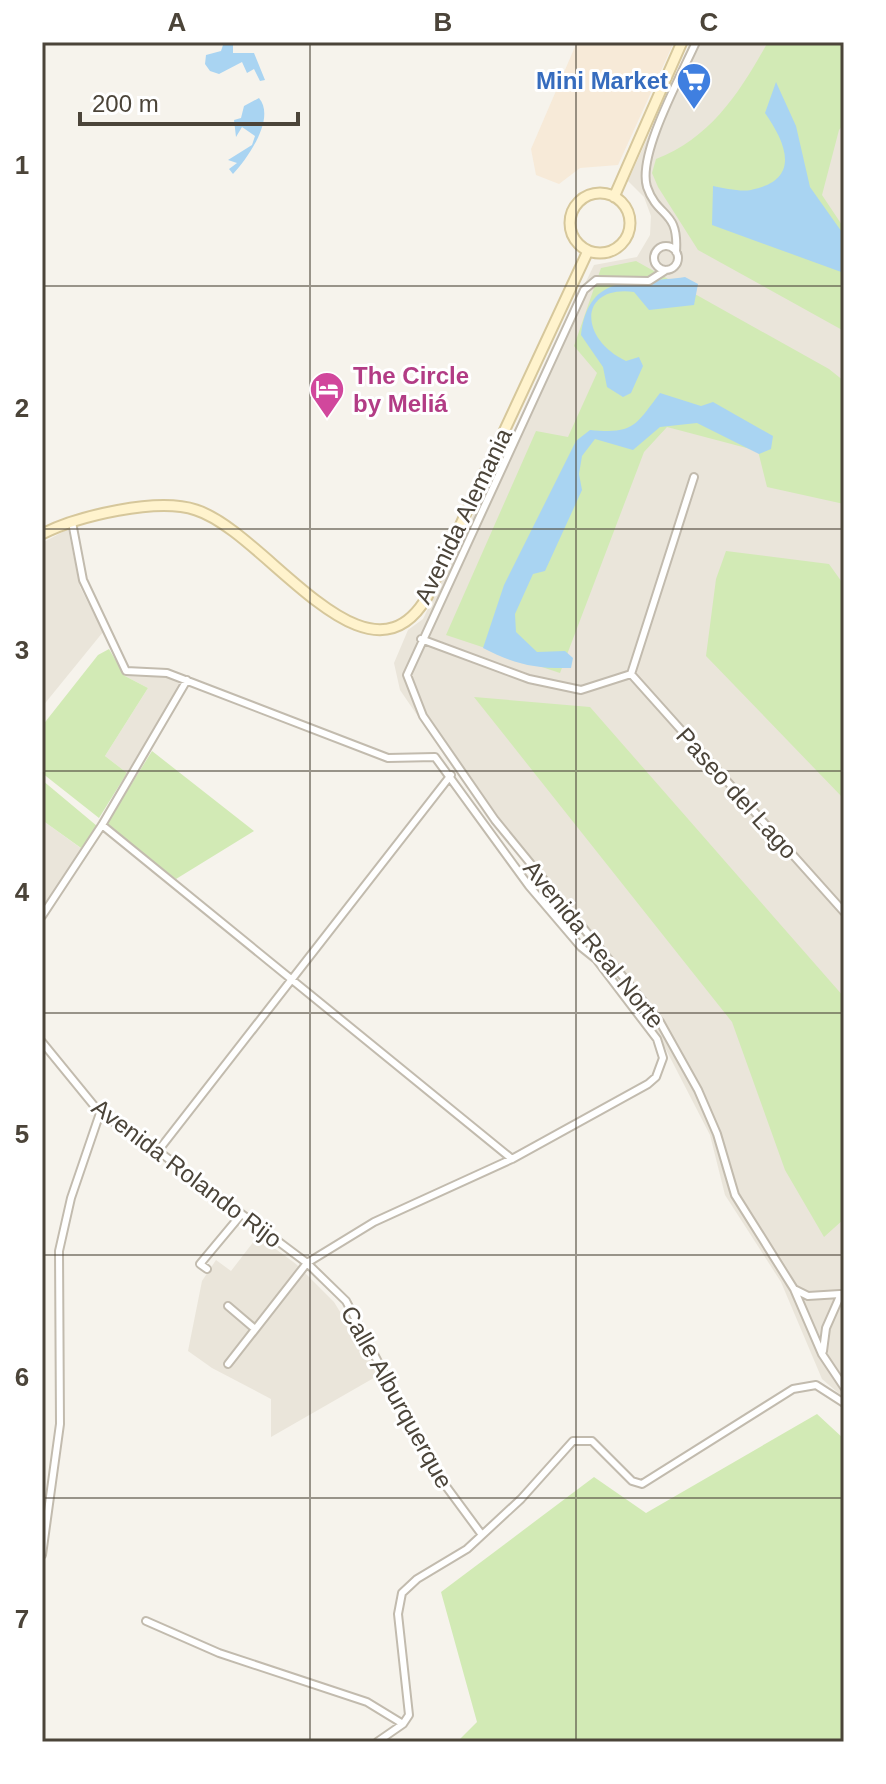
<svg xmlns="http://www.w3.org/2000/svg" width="886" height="1784" viewBox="0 0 886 1784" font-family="Arial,sans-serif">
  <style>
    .residential { fill: #eae5da }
    .commercial { fill: #f7ead8 }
    .green { fill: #d2eab5 }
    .water { fill: #a9d4f2 }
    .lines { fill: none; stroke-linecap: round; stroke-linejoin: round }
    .street-casing { stroke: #c2bbae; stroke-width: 10 }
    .secondary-casing { stroke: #d6c79b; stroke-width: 13 }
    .street { stroke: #fff; stroke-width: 6 }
    .secondary { stroke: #fff3cd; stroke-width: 9 }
    .grid { fill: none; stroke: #4b4439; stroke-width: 2; stroke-opacity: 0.55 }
    .labels { text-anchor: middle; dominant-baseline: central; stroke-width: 6; stroke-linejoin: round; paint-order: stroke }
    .shop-label { font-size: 24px; font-weight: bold; fill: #366cbe; stroke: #fff; text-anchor: end }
    .hotel-label { font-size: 24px; font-weight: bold; fill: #b23c85; stroke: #fff; text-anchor: start }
    .street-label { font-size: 24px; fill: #4b4439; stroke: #fff }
    .neatline { fill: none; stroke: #4b4439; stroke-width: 3 }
    .grid-label { font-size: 26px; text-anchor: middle; font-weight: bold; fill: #4b4439 }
  </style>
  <rect width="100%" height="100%" fill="#f6f3ec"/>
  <!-- residential -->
  <path class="residential" d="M691 42H844V1398L822 1379 781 1282 725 1195 710 1135 659 1036 618 979 490 822 400 690 394 663 408 630 423 619 594 265 637 257 650 235 651 216 644 197 628 181Z
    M68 529 80 587 103 632 42 707V543Z
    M125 676 171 677 181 685 127 773 105 756 148 688Z
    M42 820 82 849 42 911Z
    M258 1236 296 1264 334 1302 379 1375 271 1437V1399L212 1368 188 1351 202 1281 216 1260 231 1271Z"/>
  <!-- commercial -->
  <path class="commercial" d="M577 42H674L618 165 580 168 559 184 536 175 531 149Z"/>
  <!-- green -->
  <path class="green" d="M768 42H844V124L839 130 822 195 844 228V331L698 250 658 187 652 173 656 159C711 138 740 92 768 42Z
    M636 261 829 369 844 381V504L767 487 758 451 667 427 644 452 560 673 446 635 536 431 568 437 597 373 574 346 601 268Z
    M726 551 829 564 844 585V799L706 656 716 579Z
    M109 649 125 676 148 688 105 756 127 773 99 818 42 773V726L98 655Z
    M474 697 590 707 844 997V1219L824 1237 785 1170 732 1022Z
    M152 751 254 831 176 879 106 825Z
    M42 780 97 826 81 848 42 820Z
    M817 1414 844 1439V1742H457L477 1722 441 1592 594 1477 646 1513Z"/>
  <!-- water -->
  <path class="water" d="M224 42H233V53H254L265 80 260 81 254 69 247 73 242 62 219 74 210 71 205 64 206 55 221 51Z
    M776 82 796 126 810 187 844 235V273L712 225 713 186C724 188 740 192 751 190 802 180 786 143 765 113Z
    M259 98C276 118 248 158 233 174L229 169 237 163 228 160 252 145 255 136 242 127 236 137 234 120 241 118 244 106Z
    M685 277 698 284 694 305 649 310 634 292C579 285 578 338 626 361L639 357 643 366 631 393 623 397 607 387 603 367 581 335C589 270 635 285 685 277Z
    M660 393 701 406 713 402 773 436 771 449 759 454 697 423 660 427 633 450 595 439 582 456 579 474 582 490 545 571 533 574 515 614 516 632 537 652 565 651 573 658 571 668C536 669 514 664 483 648L504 585 576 441 590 430C634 434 635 426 660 393Z"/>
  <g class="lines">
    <!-- street casing -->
    <g class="street-casing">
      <path id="street" d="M654 258a12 12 0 1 1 24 0a12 12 0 1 1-24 0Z
        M676 252C679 209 658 219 647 187 637 154 682 74 696 42
        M666 270 649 281 596 280 584 290 407 675 423 716 495 820 660 1022 698 1090 717 1134 735 1195 794 1289 822 1354 844 1387
        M72 522 83 580 126 671 167 673 388 758 435 757 529 886 581 947 596 959 657 1039 663 1058 656 1077 648 1084 512 1159 374 1222 307 1263 228 1364
        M421 639 529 679 581 690 631 674
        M631 674 844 912
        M631 674 694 477
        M102 825 512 1159
        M42 916 102 825 187 680
        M42 1042 100 1113 158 1151 307 1263 346 1301 437 1474 482 1535
        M158 1151 451 775
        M207 1269 200 1264 240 1216
        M794 1289 808 1296 840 1294
        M228 1306 255 1329
        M823 1351 826 1328 841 1294
        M42 1555 60 1424 59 1251 71 1198 100 1113
        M146 1621 219 1653 367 1702 403 1724
        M377 1742 403 1724 409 1715 398 1614 402 1593 417 1579 467 1549 521 1499 573 1441H592L632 1481 642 1484 793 1389 816 1385 844 1403"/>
    </g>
    <!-- secondary casing -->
    <g class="secondary-casing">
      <path id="secondary" d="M570 223a30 30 0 1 1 60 0a30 30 0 1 1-60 0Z
        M614 197 682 42
        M42 534C78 516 157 497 196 510 266 532 367 699 427 597L588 251"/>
    </g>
    <!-- street -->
    <use href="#street" class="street"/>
    <!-- secondary -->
    <use href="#secondary" class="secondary"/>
  </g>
  <!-- grid -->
  <path class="grid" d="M310 42V1742M576 42V1742M42 286H844M42 529H844M42 771H844M42 1013H844M42 1255H844M42 1498H844"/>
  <!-- icons -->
  <defs>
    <g id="supermarket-pin" transform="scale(1.8)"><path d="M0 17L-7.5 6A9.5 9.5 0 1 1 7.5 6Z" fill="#3f7fe0" stroke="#fff"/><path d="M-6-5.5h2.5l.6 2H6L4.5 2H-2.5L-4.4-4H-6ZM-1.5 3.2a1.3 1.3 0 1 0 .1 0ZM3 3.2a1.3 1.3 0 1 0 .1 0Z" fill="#fff"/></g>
    <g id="hotel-pin" transform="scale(1.8)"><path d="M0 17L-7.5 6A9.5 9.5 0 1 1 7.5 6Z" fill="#d1479c" stroke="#fff"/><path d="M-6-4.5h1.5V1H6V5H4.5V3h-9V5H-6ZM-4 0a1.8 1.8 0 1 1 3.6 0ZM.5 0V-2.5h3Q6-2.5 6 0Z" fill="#fff"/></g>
  </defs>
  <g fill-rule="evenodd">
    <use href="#supermarket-pin" x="694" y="80"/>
    <use href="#hotel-pin" x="327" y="389"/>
  </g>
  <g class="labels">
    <!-- shop labels -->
    <g class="shop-label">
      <text x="668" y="80">Mini Market</text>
    </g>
    <!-- hotel labels -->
    <g class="hotel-label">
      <text x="353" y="375">The Circle<tspan x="353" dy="28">by Meliá</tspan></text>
    </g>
    <!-- street labels -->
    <g class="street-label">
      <text transform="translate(463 516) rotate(-64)">Avenida Alemania</text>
      <text transform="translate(737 793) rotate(48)">Paseo del Lago</text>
      <text transform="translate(594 944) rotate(51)">Avenida Real Norte</text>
      <text transform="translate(187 1173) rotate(37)">Avenida Rolando Rijo</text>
      <text transform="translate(397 1397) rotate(61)">Calle Alburquerque</text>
    </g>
  </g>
  <!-- border -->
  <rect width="886" height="1784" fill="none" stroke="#ffffff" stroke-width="88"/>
  <!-- scale -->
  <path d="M80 112v12h218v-12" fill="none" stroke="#4b4439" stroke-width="4"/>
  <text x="92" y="112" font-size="24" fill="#4b4439" stroke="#ffffff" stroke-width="6" paint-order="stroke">200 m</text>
  <rect x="44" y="44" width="798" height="1696" class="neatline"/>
  <g class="grid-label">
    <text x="177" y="31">A</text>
    <text x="443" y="31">B</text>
    <text x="709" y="31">C</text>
    <text x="22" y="174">1</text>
    <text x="22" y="417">2</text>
    <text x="22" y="659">3</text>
    <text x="22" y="901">4</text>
    <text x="22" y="1143">5</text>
    <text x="22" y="1386">6</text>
    <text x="22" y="1628">7</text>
  </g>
</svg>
